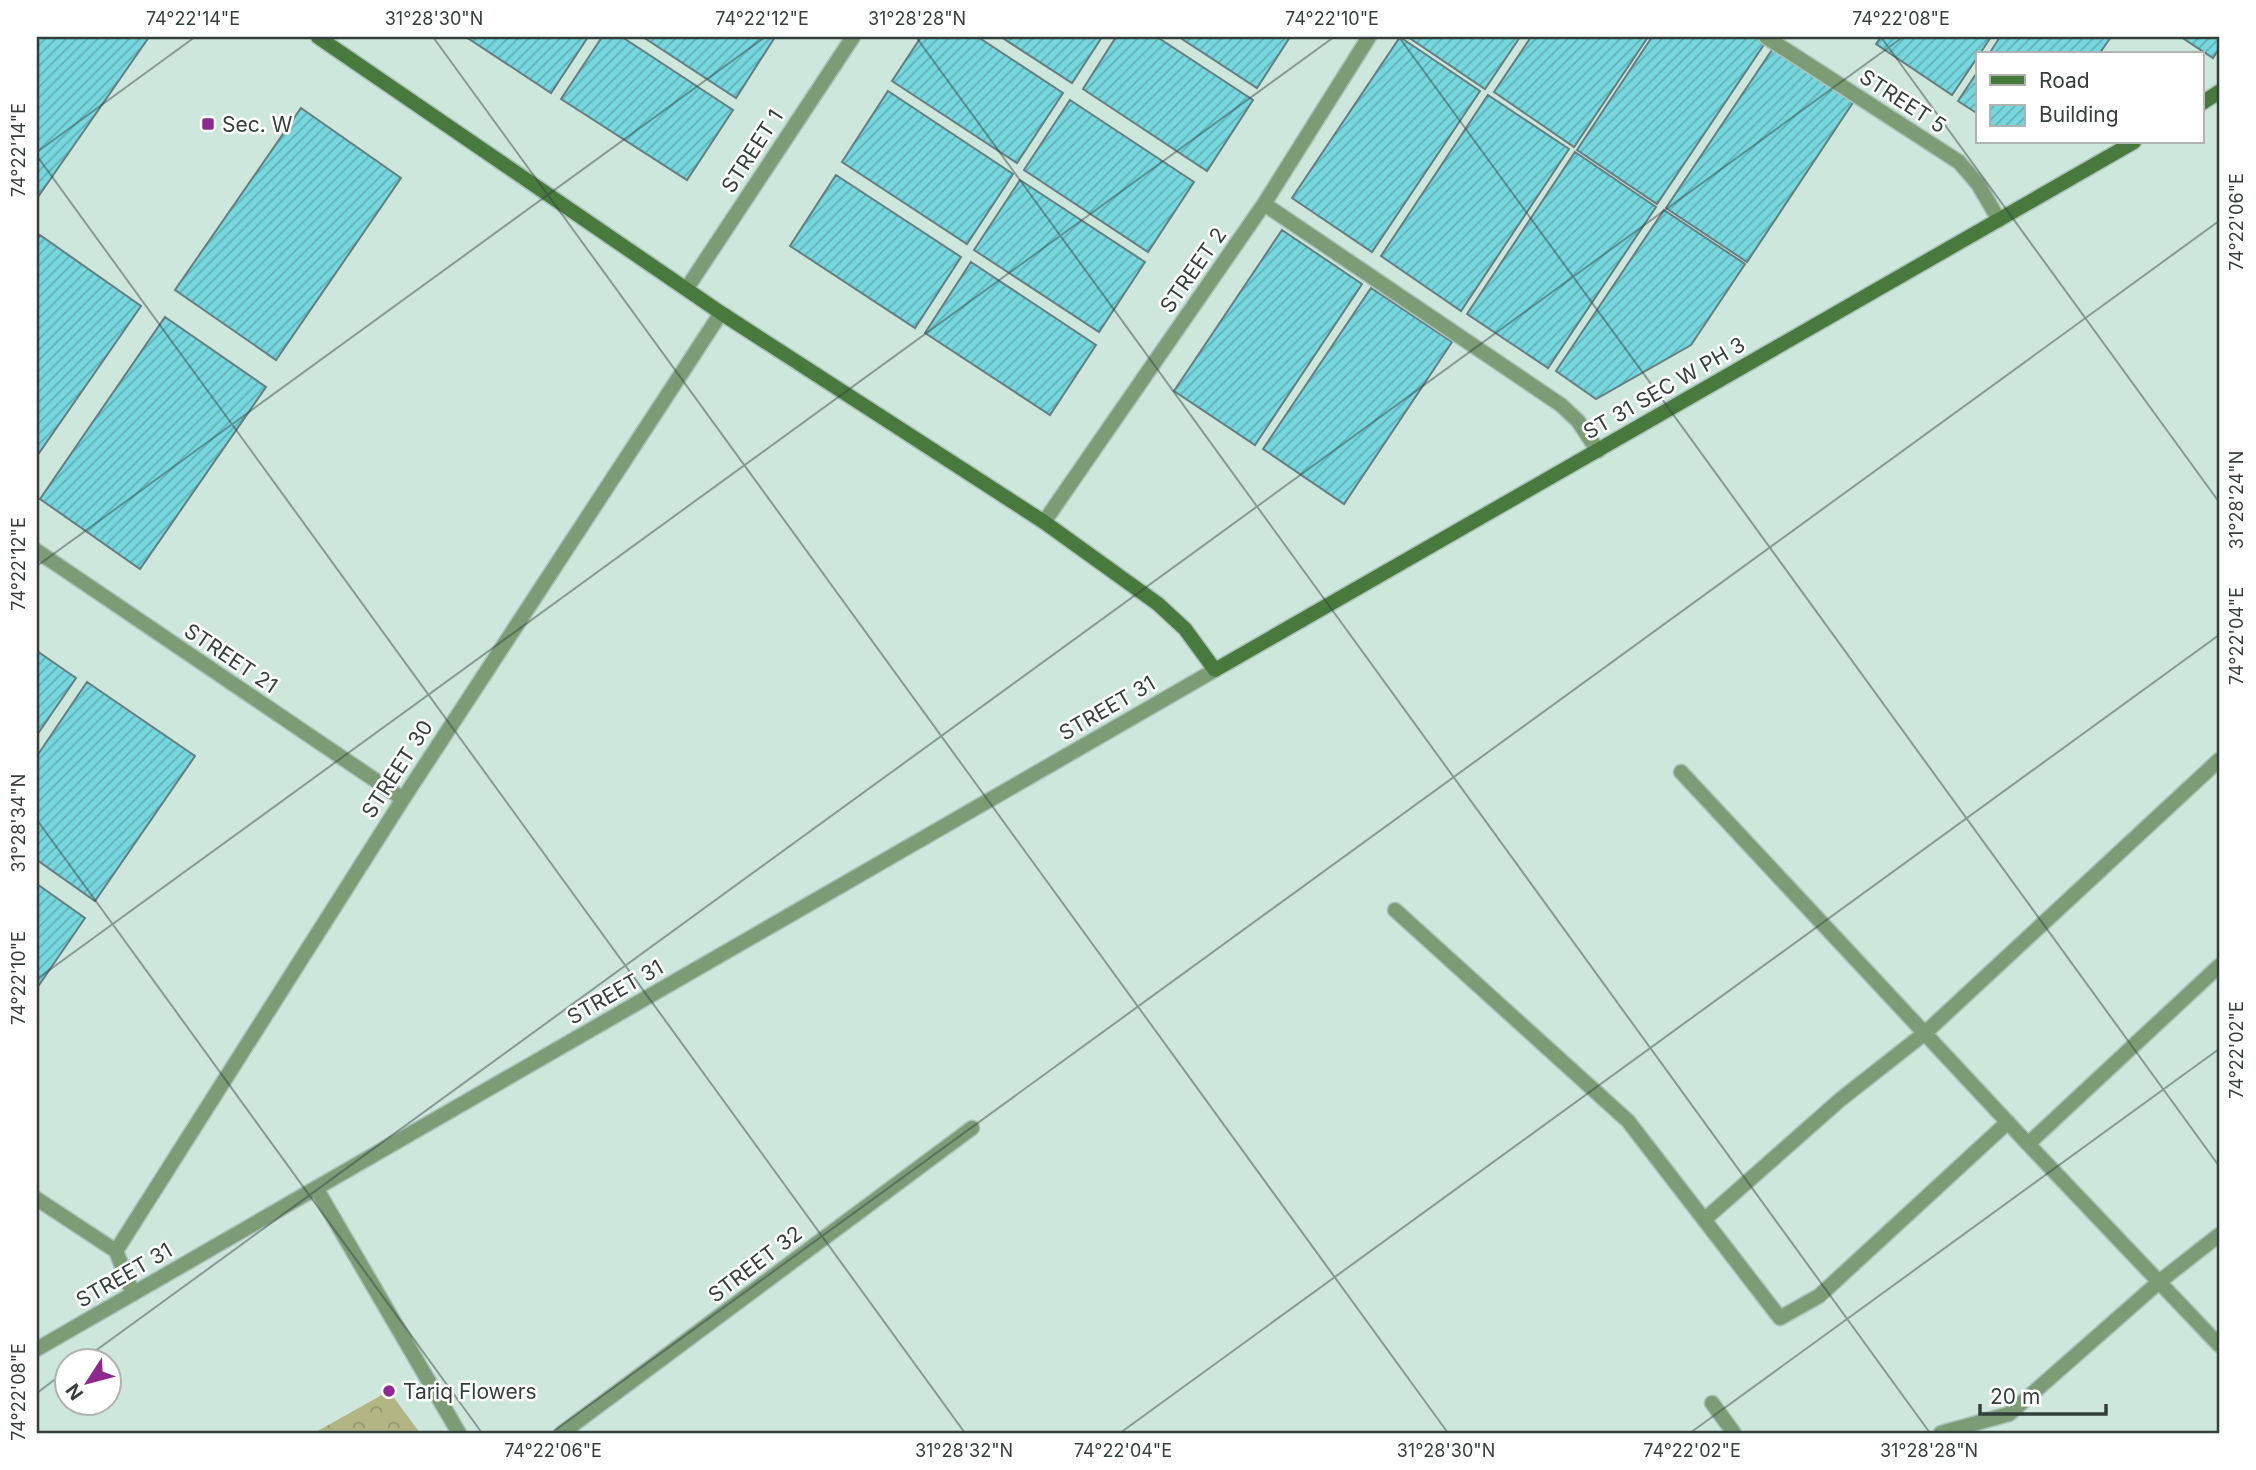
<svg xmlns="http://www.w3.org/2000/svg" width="2256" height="1470" viewBox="0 0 2256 1470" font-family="Inter,sans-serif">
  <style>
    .park { fill: url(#park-crowns) }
    .building { fill: url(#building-hatch); stroke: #657e81; stroke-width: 2 }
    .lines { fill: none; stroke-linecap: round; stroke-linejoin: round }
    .street-casing { stroke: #abc2b9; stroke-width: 17 }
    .secondary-casing { stroke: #abc2b9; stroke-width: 17 }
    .street { stroke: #7b9c74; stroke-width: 14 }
    .secondary { stroke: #487a3e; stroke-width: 14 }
    .ticks { fill: none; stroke: #343f3b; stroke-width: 2; stroke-opacity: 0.45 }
    .poi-dot { fill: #8d2990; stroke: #fff; stroke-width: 2.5 }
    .labels { text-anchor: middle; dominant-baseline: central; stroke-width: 5; stroke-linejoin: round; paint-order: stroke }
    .street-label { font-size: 21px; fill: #343f3b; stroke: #fff }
    .poi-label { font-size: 21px; fill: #343f3b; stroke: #fff; text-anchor: start }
    .neatline { fill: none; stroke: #343f3b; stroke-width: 2.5 }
    .ticks-label { font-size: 18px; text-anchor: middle; fill: #343f3b }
  </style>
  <defs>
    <pattern id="park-crowns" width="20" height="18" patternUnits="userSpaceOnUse" patternTransform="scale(1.75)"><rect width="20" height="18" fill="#b3b585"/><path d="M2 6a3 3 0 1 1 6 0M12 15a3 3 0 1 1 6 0" fill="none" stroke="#92956e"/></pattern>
    <pattern id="building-hatch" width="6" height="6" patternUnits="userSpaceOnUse" patternTransform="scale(1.75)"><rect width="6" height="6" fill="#76d7df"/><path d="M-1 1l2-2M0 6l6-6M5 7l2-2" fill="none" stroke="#62b0b6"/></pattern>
  </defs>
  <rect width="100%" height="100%" fill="#cde7dd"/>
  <!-- park -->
  <path class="park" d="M389 1391 420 1433H314Z"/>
  <!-- building -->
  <path class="building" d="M37 37H149L38 197 37 196Z
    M466 37H588L551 93Z
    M602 37H622L733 110 687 180 561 99Z
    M643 37H775L736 98Z
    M921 37H978L1063 93 1017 163 892 81Z
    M1001 37H1102L1072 83Z
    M1116 37H1157L1253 100 1207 171 1083 89Z
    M1179 37H1290L1257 88Z
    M1400 37 1480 91 1372 252 1292 198Z
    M1408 37H1520L1485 89Z
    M1531 37H1648L1574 147 1494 92Z
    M1652 37H1756L1765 43 1657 204 1577 150Z
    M1881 37H1991L1952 95 1876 44Z
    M2000 37H2111L2099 54H1989Z
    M2181 37H2219V49L2213 58Z
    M1774 47 1854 101 1747 262 1666 208Z
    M1978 71V114L1958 101Z
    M888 91 1013 174 967 244 842 162Z
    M1488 95 1569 149 1461 311 1381 256Z
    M1070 100 1194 182 1148 252 1024 170Z
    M301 108 401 178 276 360 175 290Z
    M1575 152 1656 207 1548 368 1467 314Z
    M836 175 961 257 915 328 790 246Z
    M1020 180 1145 262 1099 332 974 250Z
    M1664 210 1745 264 1691 345 1596 399 1556 371Z
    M1282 230 1362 284 1255 445 1174 391Z
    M40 235 141 306 37 456V240Z
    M971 262 1096 345 1050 415 925 333Z
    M1371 288 1452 342 1344 504 1263 449Z
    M165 317 266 387 140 569 40 499Z
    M37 651 76 678 37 735Z
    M87 682 195 756 95 901 37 860V756Z
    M37 884 85 918 37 988Z"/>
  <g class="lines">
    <!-- street casing -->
    <g class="street-casing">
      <path id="street" d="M1766 37 1959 162 1978 184 1999 220
        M1264 204 1561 405 1578 421 1598 451
        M687 288 853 37
        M1044 522 1264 204 1369 37
        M37 551 403 799
        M1681 772 2028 1144
        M1395 910 1628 1121 1780 1318 1819 1296 2008 1122
        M2219 966 2028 1144 2219 1345
        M316 1188 459 1433
        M37 1199 116 1251
        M1704 1220 1841 1099 1925 1033 2219 760
        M116 1251 403 799 721 313
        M116 1251 133 1294
        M37 1349 1215 670
        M1712 1403 1734 1433
        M562 1433 972 1128
        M1941 1433 2009 1414 2159 1282 2219 1235"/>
    </g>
    <!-- secondary casing -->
    <g class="secondary-casing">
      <path id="secondary" d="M318 37 721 313 1044 522 1158 604 1185 629 1215 670 2134 142
        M2202 103 2219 92"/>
    </g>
    <!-- street -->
    <use href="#street" class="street"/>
    <!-- secondary -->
    <use href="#secondary" class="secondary"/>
  </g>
  <!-- ticks -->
  <path class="ticks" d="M433 37 1448 1433M916 37 1930 1433M1399 37 2219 1166M1881 37 2219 502M37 152 195 37M37 156 965 1433M37 566 765 37M37 820 482 1433M37 979 1334 37M80 1362 1903 37M37 1393 66 1371M551 1433 2219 221M1120 1433 2219 635M1690 1433 2219 1049"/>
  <!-- markers -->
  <g class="poi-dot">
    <rect x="201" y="117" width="14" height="14" rx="3.5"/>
    <circle cx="389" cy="1391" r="7"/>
  </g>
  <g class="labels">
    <!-- street labels -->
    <g class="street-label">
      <text transform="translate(1903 101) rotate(33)">STREET 5</text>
      <text transform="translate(752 151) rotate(-57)">STREET 1</text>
      <text transform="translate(1193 270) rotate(-55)">STREET 2</text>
      <text transform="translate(1664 388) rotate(-30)">ST 31 SEC W PH 3</text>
      <text transform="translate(231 658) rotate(34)">STREET 21</text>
      <text transform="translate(1107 708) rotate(-30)">STREET 31</text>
      <text transform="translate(397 769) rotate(-57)">STREET 30</text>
      <text transform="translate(615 992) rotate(-30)">STREET 31</text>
      <text transform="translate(755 1264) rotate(-37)">STREET 32</text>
      <text transform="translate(124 1275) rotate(-30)">STREET 31</text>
    </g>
    <!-- poi labels -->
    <g class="poi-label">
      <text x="222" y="124">Sec. W</text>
      <text x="403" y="1391">Tariq Flowers</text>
    </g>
  </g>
  <!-- border -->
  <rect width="2256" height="1470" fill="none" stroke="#ffffff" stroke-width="77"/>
  <!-- legend -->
  <rect x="1976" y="52" width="228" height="91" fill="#ffffff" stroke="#aeb2b1" stroke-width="2"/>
  <rect x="1990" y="75" width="35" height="10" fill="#487a3e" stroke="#aeb2b1" stroke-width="2"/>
  <text x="2039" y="88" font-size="21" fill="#343f3b">Road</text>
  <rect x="1990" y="105" width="35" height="21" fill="url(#building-hatch)" stroke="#aeb2b1" stroke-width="2"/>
  <text x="2039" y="122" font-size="21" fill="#343f3b">Building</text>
  <!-- north arrow -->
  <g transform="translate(88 1382) rotate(234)"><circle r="33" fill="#ffffff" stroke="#aeb2b1" stroke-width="2"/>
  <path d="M0-5L12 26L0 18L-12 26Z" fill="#8d2990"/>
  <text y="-10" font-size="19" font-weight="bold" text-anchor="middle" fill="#343f3b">N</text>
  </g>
  <!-- scale -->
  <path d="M1980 1404v10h126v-10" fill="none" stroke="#343f3b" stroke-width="3.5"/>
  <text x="1990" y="1404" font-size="21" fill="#343f3b" stroke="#ffffff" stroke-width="5" paint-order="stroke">20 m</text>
  <rect x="38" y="38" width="2180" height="1394" class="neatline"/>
  <g class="ticks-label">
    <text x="193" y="25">74°22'14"E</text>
    <text x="434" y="25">31°28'30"N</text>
    <text x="762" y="25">74°22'12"E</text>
    <text x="917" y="25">31°28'28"N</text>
    <text x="1332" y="25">74°22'10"E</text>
    <text x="1901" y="25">74°22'08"E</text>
    <text transform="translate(19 150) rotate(-90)" y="6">74°22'14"E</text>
    <text transform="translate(2237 222) rotate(-90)" y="6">74°22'06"E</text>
    <text transform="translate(2237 500) rotate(-90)" y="6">31°28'24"N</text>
    <text transform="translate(19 564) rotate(-90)" y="6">74°22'12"E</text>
    <text transform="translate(2237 636) rotate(-90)" y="6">74°22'04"E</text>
    <text transform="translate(19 823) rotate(-90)" y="6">31°28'34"N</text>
    <text transform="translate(19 978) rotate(-90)" y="6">74°22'10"E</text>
    <text transform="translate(2237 1050) rotate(-90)" y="6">74°22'02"E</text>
    <text transform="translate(19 1392) rotate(-90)" y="6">74°22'08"E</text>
    <text x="553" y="1457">74°22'06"E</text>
    <text x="964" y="1457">31°28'32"N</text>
    <text x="1123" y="1457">74°22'04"E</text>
    <text x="1446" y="1457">31°28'30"N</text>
    <text x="1692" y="1457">74°22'02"E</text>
    <text x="1929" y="1457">31°28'28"N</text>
  </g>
</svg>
